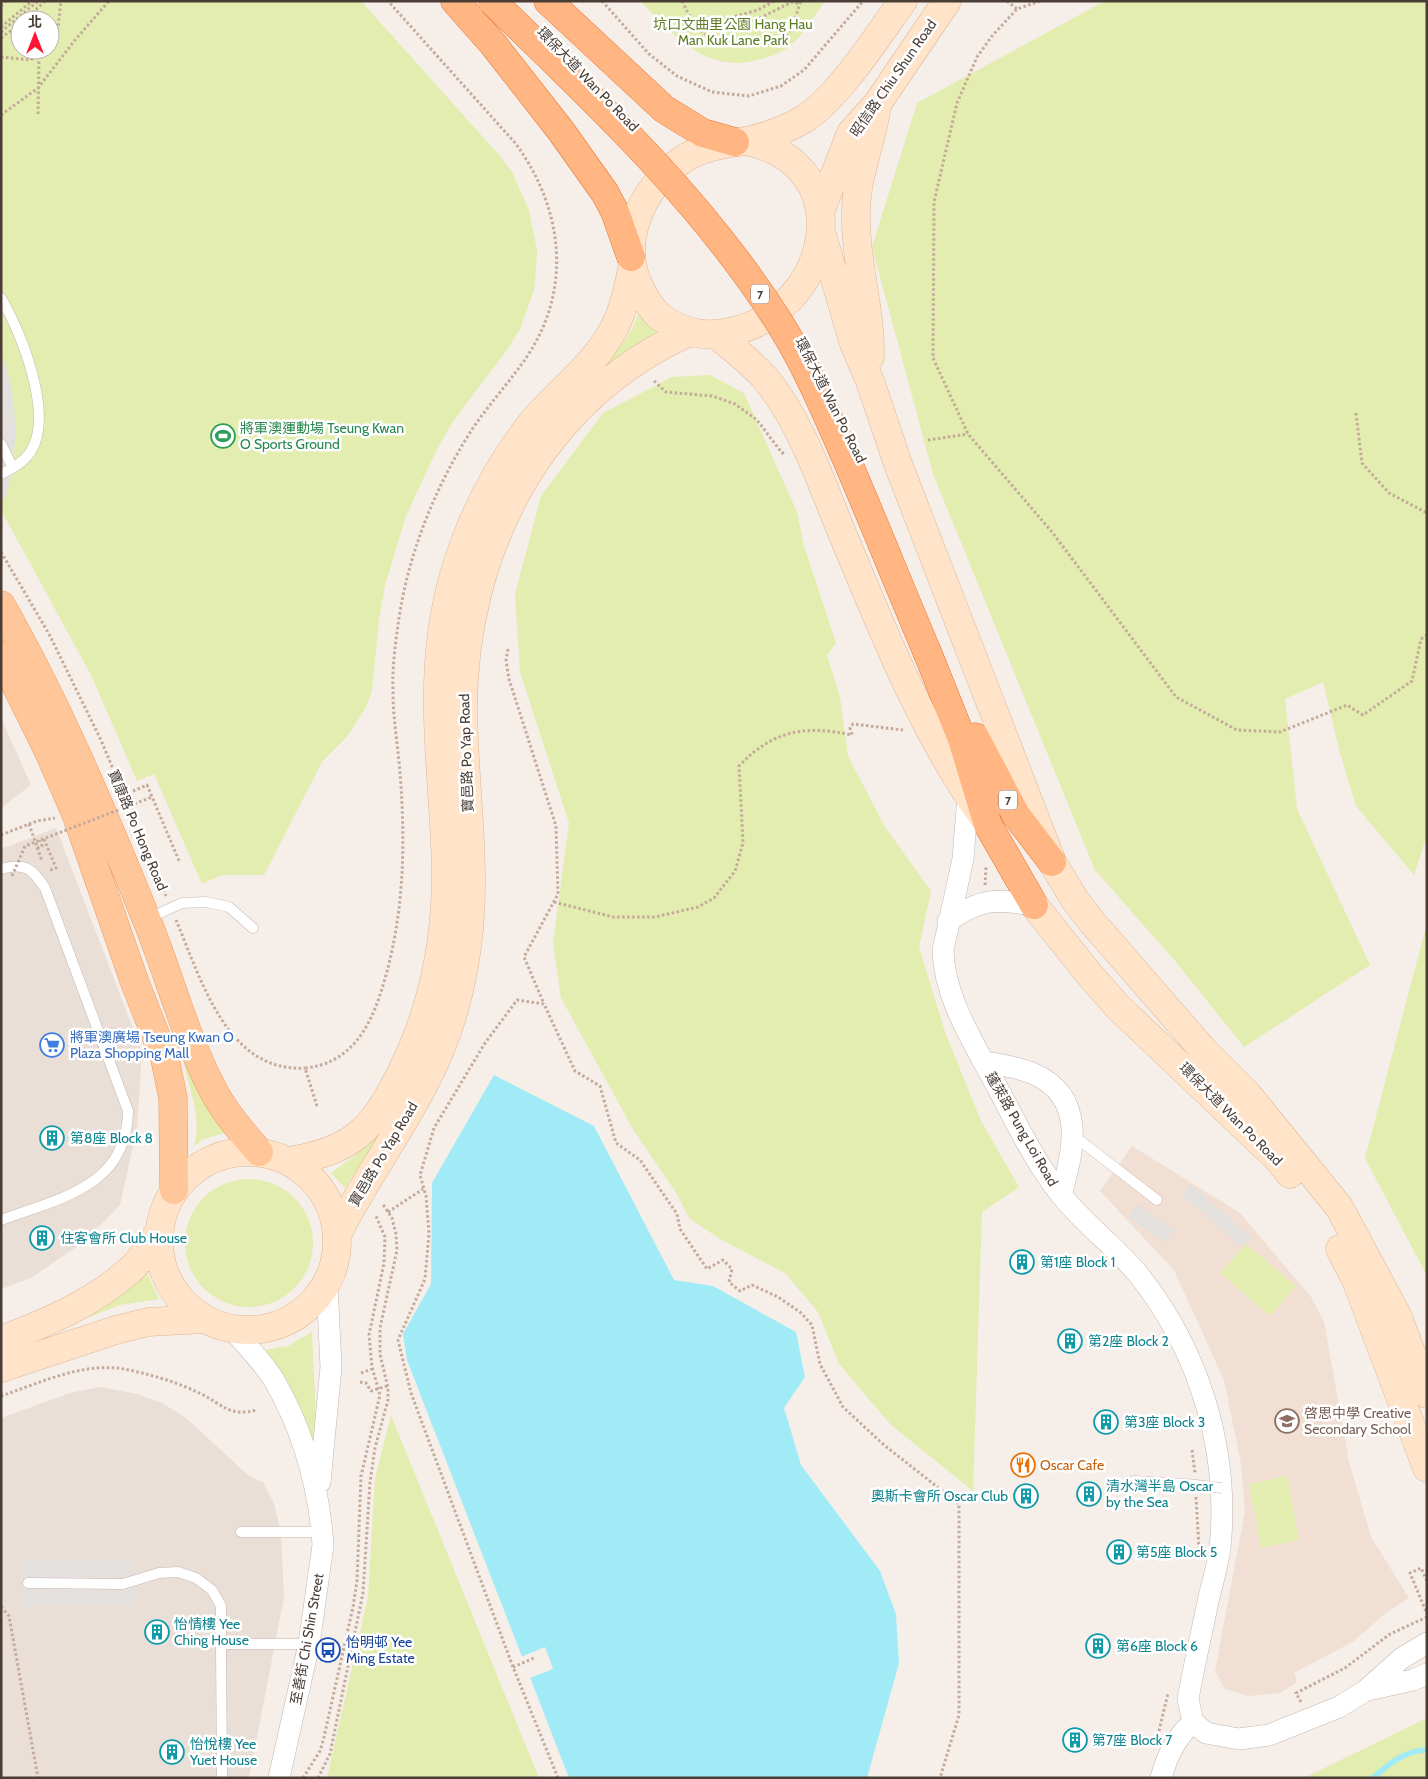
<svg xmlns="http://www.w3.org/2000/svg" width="1428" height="1779" viewBox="0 0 1428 1779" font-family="Cabin,'Noto Sans TC',sans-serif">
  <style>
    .residential { fill: #eadfd7 }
    .education { fill: #f0dfd2 }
    .green { fill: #e2edaf; fill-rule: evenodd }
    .parking { fill: #e4e0de }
    .water { fill: #a1ebf7 }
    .pier { fill: #f6eee9 }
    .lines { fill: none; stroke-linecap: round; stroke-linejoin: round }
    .stream { stroke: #a1ebf7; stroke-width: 5.5 }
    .service-casing { stroke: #c5b6ad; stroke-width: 11 }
    .minor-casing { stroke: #c5b6ad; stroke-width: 22 }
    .secondary-casing { stroke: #dcb797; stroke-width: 29 }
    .primary-casing { stroke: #ee9c5f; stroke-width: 29 }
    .trunk-casing { stroke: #eb722e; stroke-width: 29 }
    .path { stroke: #c5aa9a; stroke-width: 3; stroke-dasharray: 2.5 2.5; stroke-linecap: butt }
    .service { stroke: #fff; stroke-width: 10 }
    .minor { stroke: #fff; stroke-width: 21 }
    .secondary { stroke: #ffe4ca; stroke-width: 28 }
    .primary { stroke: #ffc699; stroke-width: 28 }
    .trunk { stroke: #ffb682; stroke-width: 28 }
    .service-bridge-casing { stroke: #c5b6ad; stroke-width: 11; stroke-linecap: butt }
    .trunk-bridge-casing { stroke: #eb722e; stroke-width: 29; stroke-linecap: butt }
    .path-bridge { stroke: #c5aa9a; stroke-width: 3; stroke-dasharray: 2.5 2.5; stroke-linecap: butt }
    .service-bridge { stroke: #fff; stroke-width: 10 }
    .trunk-bridge { stroke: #ffb682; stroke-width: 28 }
    .labels { text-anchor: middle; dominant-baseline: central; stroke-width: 5; stroke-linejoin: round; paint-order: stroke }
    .shield { fill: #fff; stroke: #807772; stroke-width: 1 }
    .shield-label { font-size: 12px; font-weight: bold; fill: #4a3d36 }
    .park-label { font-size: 14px; fill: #5d7c23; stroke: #fff }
    .street-label { font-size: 14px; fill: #4a3d36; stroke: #fff }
    .leisure-label { font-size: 14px; fill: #27864d; stroke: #fff; text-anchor: start }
    .shop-label { font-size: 14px; fill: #366cbe; stroke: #fff; text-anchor: start }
    .culture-label { font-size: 14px; fill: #0d838f; stroke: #fff; text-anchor: start }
    .education-label { font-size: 14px; fill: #785e54; stroke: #fff; text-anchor: start }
    .food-label { font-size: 14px; fill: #c56008; stroke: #fff; text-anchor: start }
    .transit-label { font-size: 14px; fill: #164399; stroke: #fff; text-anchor: start }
  </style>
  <rect width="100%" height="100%" fill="#f6eee9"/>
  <!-- residential -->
  <path class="residential" d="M1 718 31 785 1 808Z
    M56 828 142 1052 137 1128 120 1205 85 1241 31 1278 1 1289V849Z
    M101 1387 137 1394 162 1403 186 1418 249 1476 263 1482 274 1503 281 1532 284 1597 249 1778H1V1418L73 1392Z"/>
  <!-- education -->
  <path class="education" d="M1132 1146 1240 1213 1311 1297 1324 1322 1349 1462 1371 1537 1409 1598 1387 1612 1354 1641 1294 1673 1297 1682 1280 1693 1248 1696 1225 1689 1215 1671 1245 1511 1241 1464 1224 1380 1174 1270 1100 1191Z"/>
  <!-- green -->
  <path class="green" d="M1 1H361L500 156 512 172 529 210 537 250 536 270 534 290 520 329 510 346 454 420 436 451 406 516 385 585 379 620 372 691 366 707 347 737 322 762 264 875H222L202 884 154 774 137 781 92 677 1 510ZM20 20H50V50H20Z
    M640 1H825C815 15 805 33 792 44 782 53 770 57 757 60 706 74 673 34 640 1Z
    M1105 1H1427V835L1414 875 1356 806 1340 753 1323 682 1285 699 1297 809 1370 965 1244 1047 1176 962 1095 870 933 474 872 247 917 103Z
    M639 311 659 329 671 336C658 338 645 340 634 346 614 356 578 395 563 412 496 491 457 588 457 692 457 778 472 864 458 949 449 1011 424 1072 389 1124 375 1146 358 1166 345 1188L331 1173C340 1166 350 1160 358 1153 386 1129 402 1093 416 1060 437 1013 453 964 456 912 463 813 440 712 457 614 468 555 504 467 544 423 557 408 570 394 584 381 607 359 630 343 639 311Z
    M710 375 744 393 797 512 804 546 836 643 827 655 840 697 848 756 885 827 931 891 919 947 945 1032 981 1121 1019 1187 982 1212 973 1491 891 1425 839 1364 818 1312 785 1273 720 1239 690 1219 675 1191 634 1131 561 998 553 943 569 823 520 672 515 594 541 496 603 413 672 377Z
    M1427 923V1276L1365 1158Z
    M189 1062 228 1132 204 1139 194 1146C202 1119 190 1091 184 1064Z
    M185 1243a64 64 0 1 1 128 0a64 64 0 1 1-128 0Z
    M1246 1244 1296 1286 1270 1316 1220 1273Z
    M145 1269 159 1299 120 1305 71 1324Z
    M312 1332 317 1444H312L296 1400 265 1350 288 1346Z
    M391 1415 410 1462 539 1778H327L368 1597 375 1479Z
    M1287 1476 1299 1540 1261 1548 1249 1484Z
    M1427 1718V1778H1304Z"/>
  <!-- parking -->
  <path class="parking" d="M1 350 11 384 16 427 13 468 6 497 1 499Z
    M1191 1184 1251 1237 1242 1247 1182 1195Z
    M1139 1204 1174 1230 1165 1243 1129 1217Z
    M23 1561H133V1606H23Z"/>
  <!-- water -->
  <path class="water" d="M494 1075 594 1126 674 1280 713 1286 796 1332 805 1377 784 1408 801 1465 880 1571 896 1614 899 1663 867 1778H569L407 1360 403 1334 431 1284 432 1183Z"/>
  <!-- pier -->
  <path class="pier" d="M545 1647 553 1669 530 1678 521 1657Z"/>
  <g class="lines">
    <!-- stream -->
    <path class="stream" d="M1373 1778C1388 1764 1406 1750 1427 1750"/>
    <!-- service casing -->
    <g class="service-casing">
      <path id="service" d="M1 298C21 332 54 414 31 451 24 462 13 468 1 474
        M1 444 13 468
        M1 869C26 862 32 869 45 888L128 1111C127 1187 60 1198 1 1220
        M147 919 182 903 206 902 229 907 253 928
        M1074 1136 1157 1200
        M1134 1481 1186 1484
        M241 1532H322
        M28 1583 123 1584 159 1573 178 1572 196 1578 212 1590 221 1606V1644H309
        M221 1644 222 1778"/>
    </g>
    <!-- minor casing -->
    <g class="minor-casing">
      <path id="minor" d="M968 796 963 859 943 950C944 998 974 1043 996 1085 1016 1122 1035 1163 1062 1196 1085 1225 1115 1246 1138 1274 1199 1350 1230 1450 1220 1548 1218 1564 1213 1581 1209 1597 1202 1631 1194 1665 1188 1699L1193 1722
        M948 921C982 898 994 899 1034 905
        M985 1062C1001 1065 1019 1067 1034 1074 1086 1097 1074 1150 1061 1195
        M233 1329C246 1346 263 1362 274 1380 304 1432 319 1486 323 1545L309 1644 279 1778
        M320 1482 331 1367 327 1285
        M1368 1690 1413 1680 1427 1674
        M1193 1722 1206 1733 1239 1739 1269 1735 1339 1707 1365 1691 1402 1658 1427 1643
        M1161 1778C1167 1755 1176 1737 1193 1722"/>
    </g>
    <!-- secondary casing -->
    <g class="secondary-casing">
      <path id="secondary" d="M747 141C863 166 831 311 730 332 704 338 680 332 659 316 652 309 646 300 642 292 616 245 640 189 682 160 701 147 724 143 747 141Z
        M747 141C767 136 787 130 804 119 839 97 878 35 903 1
        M820 212 851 133 877 104 947 1
        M822 235 854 344 870 381 898 464 1052 862 1075 900 1092 922 1205 1052 1248 1095 1339 1207 1397 1315 1427 1394
        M717 335C733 349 751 362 765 378 803 424 822 486 845 540 885 636 923 732 983 817
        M870 357C871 307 854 259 856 209 857 172 873 140 877 104
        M1034 905 1089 974 1118 1007 1278 1159 1290 1174
        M159 1241a89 89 0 1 1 178 0a89 89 0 1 1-178 0Z
        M289 1161C354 1151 374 1128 402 1071 433 1009 446 942 446 873 445 793 431 713 442 633 452 558 484 484 531 424 555 394 589 370 609 337 622 317 627 293 632 270
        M338 1233C363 1182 397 1137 423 1086 443 1049 457 1007 464 966 480 881 464 795 463 710 463 551 540 398 690 332
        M1340 1249 1356 1280 1427 1468
        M1 1340C47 1323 93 1303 130 1270 141 1261 149 1246 158 1234
        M1 1368 116 1330 148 1322 203 1319"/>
    </g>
    <!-- primary casing -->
    <g class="primary-casing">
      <path id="primary" d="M1 605C58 705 103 812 146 918 169 974 184 1034 212 1088 224 1112 242 1132 259 1152
        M1 655 48 750 76 814 135 983 165 1059 173 1098 174 1190"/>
    </g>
    <!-- trunk casing -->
    <g class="trunk-casing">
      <path id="trunk" d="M455 1 493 44 561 131 605 193 615 212 631 257
        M548 1 664 109 703 133 735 142
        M928 654 962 739 988 825 1034 905
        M975 737 1016 815 1052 862"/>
    </g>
    <!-- path -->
    <path class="path" d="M602 1 649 54 677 76 712 92 749 96 781 86 804 70 863 1
      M682 1C688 13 693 25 704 33 722 47 771 52 788 33 796 24 796 12 801 1
      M774 1 758 10 729 18 731 25 760 18 792 2 800 4
      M1007 1 1017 9
      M1040 1 1017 9 992 36 977 57 957 103 934 202 933 358 968 434 1052 532 1176 697 1237 730 1280 732 1347 705 1363 715 1412 681 1421 639 1427 635
      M1 6 6 1
      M25 20 45 1
      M1 27 32 1
      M1 32 38 1
      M1 38 20 24
      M50 49 57 35 61 1
      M1 57 30 60 49 50
      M1 115 38 88 75 40 109 1
      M654 381 666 392 712 396 735 404 757 420 782 453 786 452
      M1356 413 1362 463 1389 493 1427 513
      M928 440 968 434
      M1 552 49 634 101 740 166 896
      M508 649 506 660 509 679 556 826 558 894 524 957 544 1004
      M133 791 147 785 180 863
      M29 824 42 861
      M1 835 37 821 55 818
      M44 839 56 868 48 871
      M37 848 42 846 40 840
      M985 885 986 867
      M554 902 613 917H655L698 907 714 898 735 871 743 843 739 766C773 730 805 725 852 735L850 728 853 724 903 730
      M176 920C201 979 227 1073 305 1068
      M317 1106 305 1068C348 1064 368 1031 380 995 404 922 406 848 400 773 398 746 393 719 393 692 392 669 395 647 398 625 407 557 434 489 471 431 488 405 509 383 526 358 573 289 563 209 516 144L388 1
      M388 1212 423 1189
      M361 1373 372 1369
      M360 1382 366 1383 371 1391 387 1386
      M1 1396C40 1383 82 1362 124 1369 149 1374 178 1382 201 1394 224 1405 228 1417 257 1410
      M1192 1450 1195 1473
      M1196 1497 1199 1548
      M1427 1581 1421 1568 1410 1573 1427 1614
      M1 1607 9 1616 38 1778
      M513 1667 534 1658
      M1301 1702 1296 1693 1345 1668 1390 1634 1427 1617
      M1159 1731 1168 1693
      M303 1778 320 1751 324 1737 353 1607 357 1581 361 1476 380 1395 372 1367 369 1335 384 1263 385 1237 376 1216
      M318 1778 330 1754 363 1593 370 1482 375 1448 388 1400V1388L380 1354V1328L397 1250 396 1234 392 1218 382 1203
      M558 1778 513 1667 411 1393 398 1340 425 1279 429 1233 426 1196 420 1175 434 1128 485 1043 517 1000 544 1004 575 1071 600 1086 616 1143 640 1160 677 1214 680 1229 707 1269 723 1260 732 1269 729 1282 740 1291 752 1285 778 1297 800 1312 812 1325 820 1364 843 1407 884 1445 959 1504V1715L940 1778"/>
    <!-- service -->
    <use href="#service" class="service"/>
    <!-- minor -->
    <use href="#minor" class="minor"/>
    <!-- secondary -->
    <use href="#secondary" class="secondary"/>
    <!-- primary -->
    <use href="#primary" class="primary"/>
    <!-- trunk -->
    <use href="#trunk" class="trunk"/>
    <!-- service-bridge casing -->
    <g class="service-bridge-casing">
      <path id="service-bridge" d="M1186 1484 1222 1488"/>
    </g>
    <!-- trunk-bridge casing -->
    <g class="trunk-bridge-casing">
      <path id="trunk-bridge" d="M492 1C595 101 702 200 779 322 806 365 826 412 846 458 874 523 900 588 928 654"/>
    </g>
    <!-- path-bridge -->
    <path class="path-bridge" d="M38 114 39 57
      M12 876 25 846 152 797"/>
    <!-- service-bridge -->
    <use href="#service-bridge" class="service-bridge"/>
    <!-- trunk-bridge -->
    <use href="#trunk-bridge" class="trunk-bridge"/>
  </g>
  <!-- icons -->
  <defs>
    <g id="stadium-ring" transform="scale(1.25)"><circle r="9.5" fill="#fff" stroke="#2e9e5b" stroke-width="1.5"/><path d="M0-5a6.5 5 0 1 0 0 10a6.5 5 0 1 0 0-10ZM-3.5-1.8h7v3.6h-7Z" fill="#2e9e5b"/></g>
    <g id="supermarket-ring" transform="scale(1.25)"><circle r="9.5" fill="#fff" stroke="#3f7fe0" stroke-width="1.5"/><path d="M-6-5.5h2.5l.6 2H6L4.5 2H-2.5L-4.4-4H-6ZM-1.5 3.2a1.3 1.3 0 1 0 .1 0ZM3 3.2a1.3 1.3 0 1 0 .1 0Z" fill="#3f7fe0"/></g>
    <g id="building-ring" transform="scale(1.25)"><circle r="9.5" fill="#fff" stroke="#0f9aa8" stroke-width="1.5"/><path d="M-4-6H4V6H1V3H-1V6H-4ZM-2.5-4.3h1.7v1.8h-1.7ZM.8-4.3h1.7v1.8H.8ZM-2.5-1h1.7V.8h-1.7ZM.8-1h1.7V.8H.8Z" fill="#0f9aa8"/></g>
    <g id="school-ring" transform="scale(1.25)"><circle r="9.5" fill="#fff" stroke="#8d6e63" stroke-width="1.5"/><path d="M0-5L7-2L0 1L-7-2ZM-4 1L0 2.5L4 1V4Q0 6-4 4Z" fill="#8d6e63"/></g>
    <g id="restaurant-ring" transform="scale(1.25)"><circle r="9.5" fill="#fff" stroke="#e8710a" stroke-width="1.5"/><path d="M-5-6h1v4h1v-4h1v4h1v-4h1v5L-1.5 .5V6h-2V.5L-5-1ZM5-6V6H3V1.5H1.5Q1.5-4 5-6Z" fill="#e8710a"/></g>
    <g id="bus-ring" transform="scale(1.25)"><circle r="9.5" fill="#fff" stroke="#1a4fb4" stroke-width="1.5"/><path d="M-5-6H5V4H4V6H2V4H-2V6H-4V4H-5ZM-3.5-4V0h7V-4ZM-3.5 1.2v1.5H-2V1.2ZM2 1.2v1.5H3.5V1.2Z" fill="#1a4fb4"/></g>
  </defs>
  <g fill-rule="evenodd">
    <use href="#stadium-ring" x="223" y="436"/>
    <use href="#supermarket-ring" x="52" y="1045"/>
    <use href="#building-ring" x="52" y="1138"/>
    <use href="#building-ring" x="42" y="1238"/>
    <use href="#building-ring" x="1022" y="1262"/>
    <use href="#building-ring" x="1070" y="1341"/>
    <use href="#school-ring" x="1287" y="1421"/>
    <use href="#building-ring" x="1106" y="1422"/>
    <use href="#restaurant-ring" x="1023" y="1465"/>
    <use href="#building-ring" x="1089" y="1494"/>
    <use href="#building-ring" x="1026" y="1496"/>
    <use href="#building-ring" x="1119" y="1552"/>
    <use href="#building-ring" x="157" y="1632"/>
    <use href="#building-ring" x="1098" y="1646"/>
    <use href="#bus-ring" x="328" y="1650"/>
    <use href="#building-ring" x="1075" y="1740"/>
    <use href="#building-ring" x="172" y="1752"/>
  </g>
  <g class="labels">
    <!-- shield labels -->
    <g class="shield">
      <rect x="751" y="284.5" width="18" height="19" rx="4"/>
      <rect x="999" y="790.5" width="18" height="19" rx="4"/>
    </g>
    <g class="shield-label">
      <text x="760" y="294">7</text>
      <text x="1008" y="800">7</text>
    </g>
    <!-- park labels -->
    <g class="park-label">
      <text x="733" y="24">坑口文曲里公園 Hang Hau<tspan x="733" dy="16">Man Kuk Lane Park</tspan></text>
    </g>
    <!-- street labels -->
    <g class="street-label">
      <text transform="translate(893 78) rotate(-55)">昭信路 Chiu Shun Road</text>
      <text transform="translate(588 79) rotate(46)">環保大道 Wan Po Road</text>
      <text transform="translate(831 400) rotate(63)">環保大道 Wan Po Road</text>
      <text transform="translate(466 753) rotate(-92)">寶邑路 Po Yap Road</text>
      <text transform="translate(138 830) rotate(67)">寶康路 Po Hong Road</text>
      <text transform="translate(1231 1114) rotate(45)">環保大道 Wan Po Road</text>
      <text transform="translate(1022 1129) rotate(60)">蓬萊路 Pung Loi Road</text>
      <text transform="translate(383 1154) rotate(-59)">寶邑路 Po Yap Road</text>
      <text transform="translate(307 1639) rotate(-80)">至善街 Chi Shin Street</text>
    </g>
    <!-- leisure labels -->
    <g class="leisure-label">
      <text x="240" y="428">將軍澳運動場 Tseung Kwan<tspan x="240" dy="16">O Sports Ground</tspan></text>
    </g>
    <!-- shop labels -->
    <g class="shop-label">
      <text x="70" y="1037">將軍澳廣場 Tseung Kwan O<tspan x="70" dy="16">Plaza Shopping Mall</tspan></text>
    </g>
    <!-- culture labels -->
    <g class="culture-label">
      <text x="70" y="1138">第8座 Block 8</text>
      <text x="60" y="1238">住客會所 Club House</text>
      <text x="1040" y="1262">第1座 Block 1</text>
      <text x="1088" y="1341">第2座 Block 2</text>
      <text x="1124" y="1422">第3座 Block 3</text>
      <text x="1106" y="1486">清水灣半島 Oscar<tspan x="1106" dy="16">by the Sea</tspan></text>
      <text x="1008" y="1496" text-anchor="end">奧斯卡會所 Oscar Club</text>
      <text x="1136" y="1552">第5座 Block 5</text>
      <text x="174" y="1624">怡情樓 Yee<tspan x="174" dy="16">Ching House</tspan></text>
      <text x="1116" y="1646">第6座 Block 6</text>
      <text x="1092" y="1740">第7座 Block 7</text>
      <text x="190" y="1744">怡悅樓 Yee<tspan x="190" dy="16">Yuet House</tspan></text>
    </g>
    <!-- education labels -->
    <g class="education-label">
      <text x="1304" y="1413">啓思中學 Creative<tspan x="1304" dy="16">Secondary School</tspan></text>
    </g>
    <!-- food labels -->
    <g class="food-label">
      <text x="1040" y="1465">Oscar Cafe</text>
    </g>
    <!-- transit labels -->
    <g class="transit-label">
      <text x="346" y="1642">怡明邨 Yee<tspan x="346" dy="16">Ming Estate</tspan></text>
    </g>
  </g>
  <!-- border -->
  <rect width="1428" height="1779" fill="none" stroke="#4a3d36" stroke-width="5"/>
  <!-- north arrow -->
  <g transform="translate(35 35)"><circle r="24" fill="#ffffff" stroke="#b7b1af"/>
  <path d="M0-4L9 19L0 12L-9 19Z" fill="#ff1733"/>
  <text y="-8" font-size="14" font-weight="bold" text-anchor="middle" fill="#4a3d36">北</text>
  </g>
</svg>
